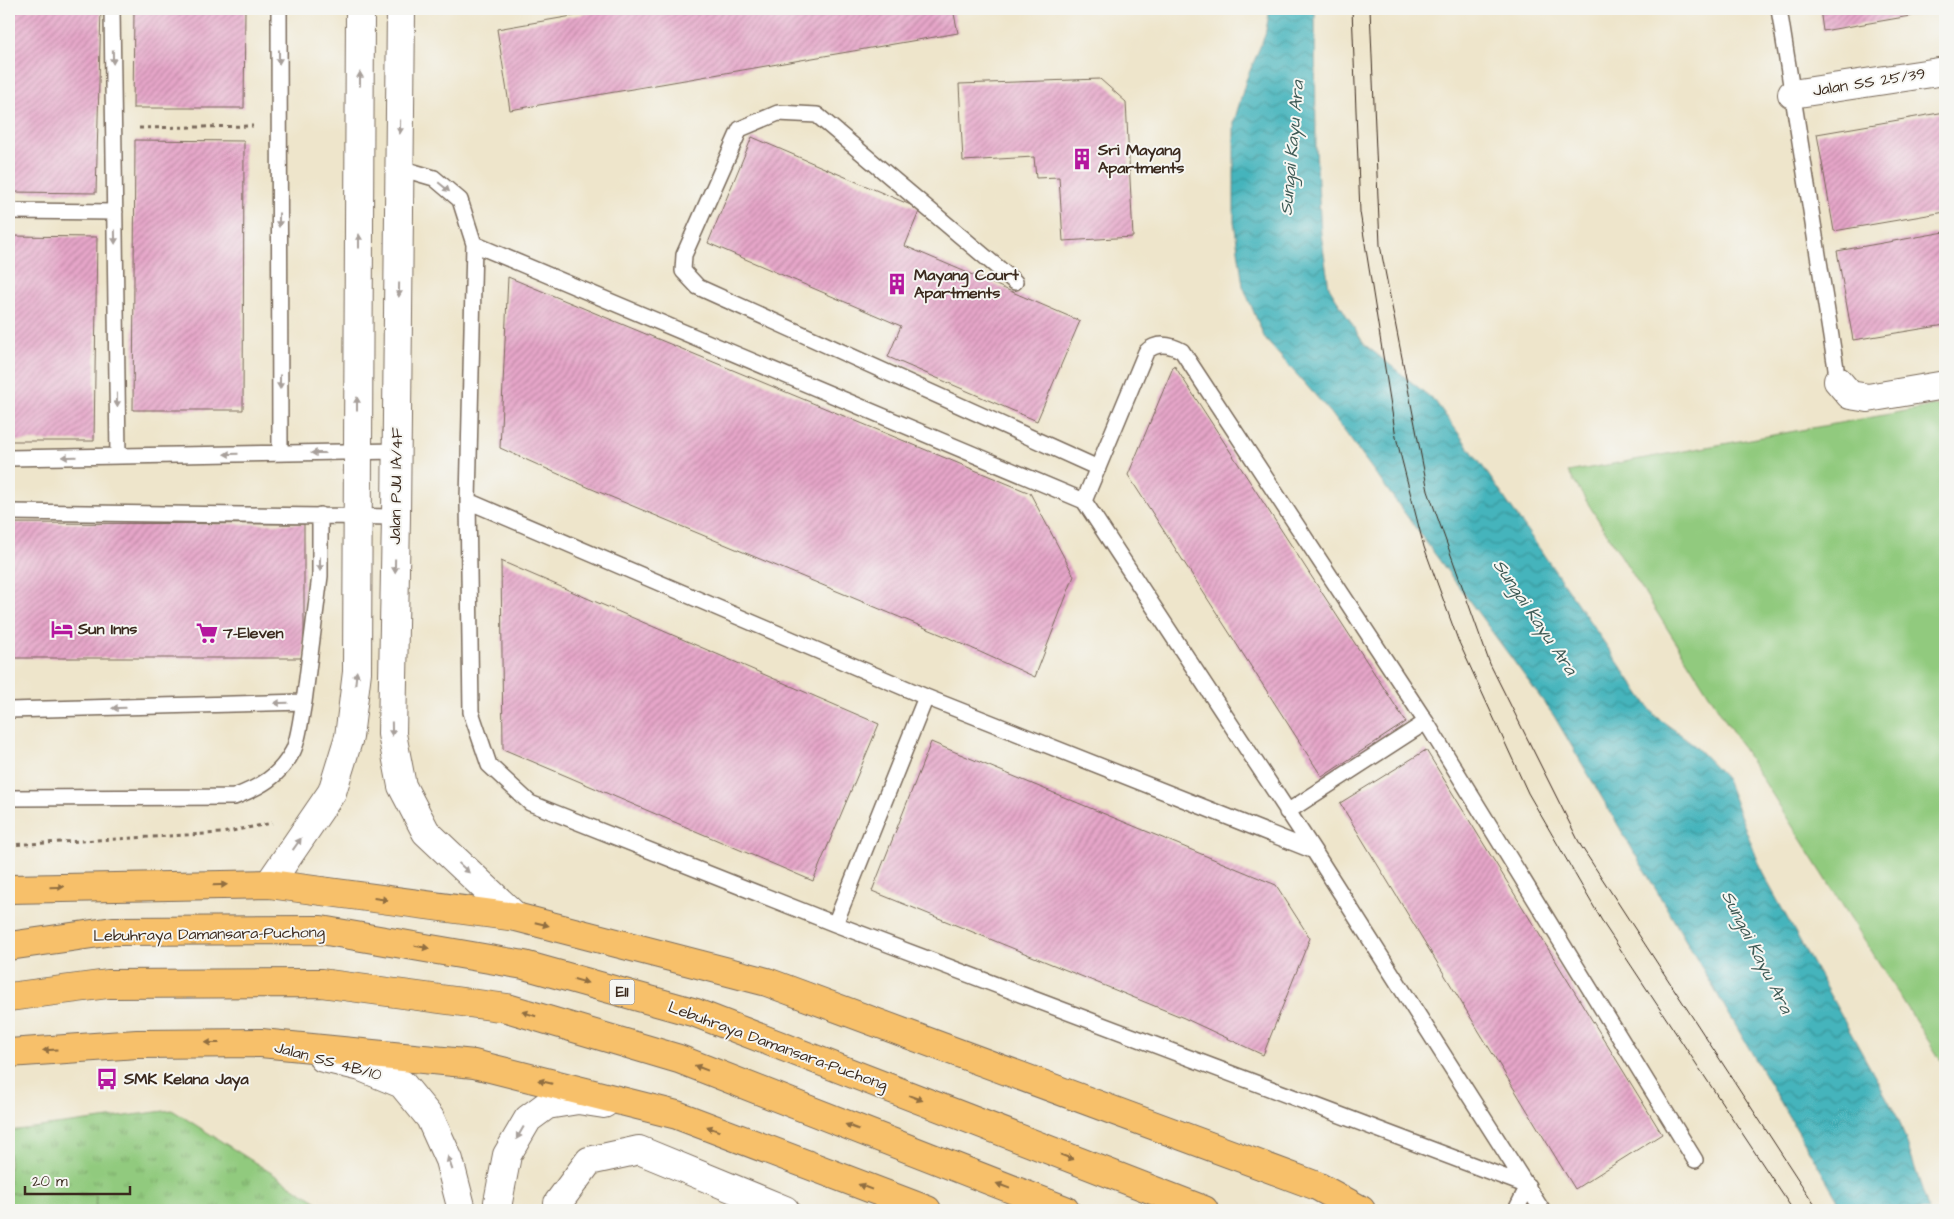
<svg xmlns="http://www.w3.org/2000/svg" width="1954" height="1219" viewBox="0 0 1954 1219" font-family="'Architects Daughter',sans-serif">
  <style>
    .grass { fill: url(#grass-tufts); stroke: #667a4e }
    .green { fill: #91ca7e; stroke: #667a4e }
    .water { fill: url(#water-waves); stroke: #406f6d }
    .building { fill: url(#building-hatch) }
    .lines { fill: none; stroke-linecap: round; stroke-linejoin: round }
    .service-casing { stroke: #7a6b5b; stroke-width: 18 }
    .minor-casing { stroke: #7a6b5b; stroke-width: 30 }
    .tertiary-casing { stroke: #7a6b5b; stroke-width: 30 }
    .motorway-casing { stroke: #7a6b5b; stroke-width: 30 }
    .path { stroke: #7a6b5b; stroke-width: 3; stroke-dasharray: 4 4; stroke-linecap: butt }
    .service { stroke: #fff; stroke-width: 15 }
    .minor { stroke: #fff; stroke-width: 28 }
    .tertiary { stroke: #fff; stroke-width: 28 }
    .motorway { stroke: #f7c06b; stroke-width: 28 }
    .tram { stroke: #3b2a1e; stroke-width: 1 }
    .oneway { fill: #a79f9a }
    .oneway2 { fill: #906e41 }
    .labels { text-anchor: middle; dominant-baseline: central; stroke-width: 4; stroke-linejoin: round; paint-order: stroke }
    .shield { fill: #f6f6f2; stroke: #73675e; stroke-width: 1 }
    .shield-label { font-size: 15px; font-weight: bold; fill: #3b2a1e }
    .street-label { font-size: 16px; fill: #3b2a1e; stroke: #f6f6f2 }
    .poi-label { font-size: 16px; font-weight: bold; fill: #3b2a1e; stroke: #f6f6f2; text-anchor: start }
    .water-label { font-size: 18px; font-style: italic; fill: #3e5a55; stroke: #f6f6f2 }
  </style>
  <defs>
    <pattern id="grass-tufts" width="24" height="20" patternUnits="userSpaceOnUse" patternTransform="scale(1.25)"><rect width="24" height="20" fill="#91ca7e"/><path d="M3 7l-1-3M5 7V3M7 7l1-3M15 17l-1-3M17 17v-4M19 17l1-3" fill="none" stroke="#78a467"/></pattern>
    <pattern id="water-waves" width="16" height="10" patternUnits="userSpaceOnUse" patternTransform="scale(1.25)"><rect width="16" height="10" fill="#44b4bc"/><path d="M0 5q4-4 8 0t8 0" fill="none" stroke="#3a9398"/></pattern>
    <pattern id="building-hatch" width="6" height="6" patternUnits="userSpaceOnUse" patternTransform="scale(1.25)"><rect width="6" height="6" fill="#e6a6c9"/><path d="M-1 1l2-2M0 6l6-6M5 7l2-2" fill="none" stroke="#bc87a3"/></pattern>
  </defs>
  <rect width="100%" height="100%" fill="#f6f6f2"/>
  <filter id="ink" filterUnits="userSpaceOnUse"><feTurbulence type="fractalNoise" baseFrequency=".02" numOctaves="2"/><feDisplacementMap in="SourceGraphic" scale="10" xChannelSelector="R" yChannelSelector="G"/><feConvolveMatrix kernelMatrix="1 2 1 2 8 2 1 2 1" color-interpolation-filters="sRGB"/></filter>
  <filter id="wash" filterUnits="userSpaceOnUse"><feTurbulence type="fractalNoise" baseFrequency=".0096" numOctaves="4" result="noise"/><feDisplacementMap in="SourceGraphic" scale="20" xChannelSelector="R" yChannelSelector="G"/><feGaussianBlur stdDeviation="1.12" result="paint"/><feColorMatrix in="noise" values="0 0 0 0 0 0 0 0 0 0 0 0 0 0 0 0 0 1.4 0 .05"/><feComposite in="paint" operator="in"/></filter>
  <g filter="url(#wash)">
    <rect width="100%" height="100%" fill="#eee5cb"/>
    <!-- grass -->
    <path class="grass" d="M172 1110 325 1207V1210H9V1131Z"/>
    <!-- green -->
    <path class="green" d="M1945 404V1067L1568 472Z
      M9 1193 96 1195 95 1210H9Z"/>
    <!-- water -->
    <path class="water" d="M1270 9H1315L1316 149 1321 234 1329 287 1364 344 1435 401 1483 467 1655 716 1691 742 1725 777 1764 876 1899 1120 1929 1210H1844L1554 716 1331 413 1265 339 1243 286 1234 221V122L1246 80 1265 35Z"/>
    <g id="blocks">
      <!-- building -->
      <path class="building" d="M9 9H101L96 193 9 192Z
        M134 9H245L244 108H133Z
        M613 9H953L958 33 510 110 497 29Z
        M1820 9H1945V10L1823 31Z
        M1100 79 1126 102 1133 237 1063 241 1059 177 1036 178 1034 157 963 161 959 84Z
        M1945 112V212L1834 231 1817 134Z
        M752 137 920 209 905 246 1080 321 1037 421 888 357 901 326 708 243Z
        M135 140 244 141 243 410H133Z
        M1945 232V325L1853 340 1837 251Z
        M9 236 97 237 94 441H9Z
        M508 277 1030 493 1074 576 1035 677 947 637 592 489 500 448Z
        M1174 365 1406 722 1322 777 1128 475Z
        M9 523 304 524V658H9Z
        M501 561 879 724 813 881 503 749Z
        M931 742 1276 885 1310 938 1263 1055 1184 1018 872 891Z
        M1426 750 1662 1134 1575 1189 1340 803Z"/>
    </g>
  </g>
  <g filter="url(#ink)">
    <use href="#blocks" fill-opacity="0" stroke="#7a6b5b" stroke-width="1"/>
    <g class="lines">
      <!-- service casing -->
      <g class="service-casing">
        <path id="service" d="M112 9 118 456
          M279 9 280 453
          M1779 9 1838 381
          M400 168 434 178 460 200 474 244 468 501 471 712 489 765 530 803 835 924 1528 1186
          M9 211 115 212
          M474 244 1084 501 1314 851 1542 1210
          M1015 282 817 115 778 113 740 129 684 255 683 271 698 287 1098 468
          M9 458 397 451
          M468 501 926 697 1314 851
          M1084 501 1146 352C1156 342 1170 344 1182 351L1426 722 1287 812
          M9 512 396 517
          M9 710 304 702 320 576V515
          M1426 722 1695 1160
          M9 798 234 797C260 787 279 777 293 751 299 739 301 716 304 702
          M835 924 926 697
          M1516 1210 1528 1186"/>
      </g>
      <!-- minor casing -->
      <g class="minor-casing">
        <path id="minor" d="M1792 94 1945 71
          M1838 381 1850 395 1868 398 1945 385
          M558 1210V1203L589 1161 639 1150 785 1210"/>
      </g>
      <!-- tertiary casing -->
      <g class="tertiary-casing">
        <path id="tertiary" d="M401 9 396 517 392 734 402 786 426 832 516 917
          M269 884 332 792 349 737 357 672 360 9
          M323 1058 361 1067 402 1084 430 1118 449 1160 462 1210
          M498 1210V1202L507 1155 528 1119 547 1105 578 1100 604 1104"/>
      </g>
      <!-- motorway casing -->
      <g class="motorway-casing">
        <path id="motorway" d="M9 889 269 884 516 917 767 982 1317 1186 1361 1210
          M9 946 113 931 321 930 524 965 696 1013 1204 1210
          M9 997 108 984 321 983 507 1008 679 1059 1065 1210
          M9 1053 137 1044 261 1043 474 1064 677 1115 927 1210"/>
      </g>
      <!-- path -->
      <path class="path" d="M139 128 253 126
        M9 845 222 833 272 823"/>
      <!-- service -->
      <use href="#service" class="service"/>
      <!-- minor -->
      <use href="#minor" class="minor"/>
      <!-- tertiary -->
      <use href="#tertiary" class="tertiary"/>
      <!-- motorway -->
      <use href="#motorway" class="motorway"/>
      <!-- tram -->
      <path class="tram" d="M1352 9 1360 212 1396 437 1424 547 1458 640 1528 793 1605 926 1793 1210
        M1370 9 1380 245 1428 491 1490 664 1581 846 1818 1210"/>
    </g>
    <!-- one-way arrows -->
    <defs><path id="oneway-solid" d="M-6-.8H1V-3.2L6.5 0L1 3.2V.8H-6Z" transform="scale(1.25)"/></defs>
    <g class="oneway">
      <use href="#oneway-solid" transform="translate(113 57) rotate(89)"/>
      <use href="#oneway-solid" transform="translate(279 57) rotate(90)"/>
      <use href="#oneway-solid" transform="translate(360 79) rotate(-90)"/>
      <use href="#oneway-solid" transform="translate(400 127) rotate(91)"/>
      <use href="#oneway-solid" transform="translate(444 187) rotate(40)"/>
      <use href="#oneway-solid" transform="translate(279 220) rotate(90)"/>
      <use href="#oneway-solid" transform="translate(115 237) rotate(89)"/>
      <use href="#oneway-solid" transform="translate(359 241) rotate(-90)"/>
      <use href="#oneway-solid" transform="translate(399 290) rotate(91)"/>
      <use href="#oneway-solid" transform="translate(280 382) rotate(90)"/>
      <use href="#oneway-solid" transform="translate(117 400) rotate(89)"/>
      <use href="#oneway-solid" transform="translate(357 404) rotate(-90)"/>
      <use href="#oneway-solid" transform="translate(318 453) rotate(180)"/>
      <use href="#oneway-solid" transform="translate(231 454) rotate(179)"/>
      <use href="#oneway-solid" transform="translate(69 457) rotate(179)"/>
      <use href="#oneway-solid" transform="translate(320 564) rotate(90)"/>
      <use href="#oneway-solid" transform="translate(395 566) rotate(91)"/>
      <use href="#oneway-solid" transform="translate(356 678) rotate(-84)"/>
      <use href="#oneway-solid" transform="translate(281 703) rotate(178)"/>
      <use href="#oneway-solid" transform="translate(119 708) rotate(178)"/>
      <use href="#oneway-solid" transform="translate(392 729) rotate(89)"/>
      <use href="#oneway-solid" transform="translate(297 844) rotate(-55)"/>
      <use href="#oneway-solid" transform="translate(464 868) rotate(43)"/>
      <use href="#oneway-solid" transform="translate(520 1133) rotate(120)"/>
      <use href="#oneway-solid" transform="translate(450 1163) rotate(-109)"/>
    </g>
    <g class="oneway2">
      <use href="#oneway-solid" transform="translate(220 885) rotate(-1)"/>
      <use href="#oneway-solid" transform="translate(57 887) rotate(-1)"/>
      <use href="#oneway-solid" transform="translate(381 899) rotate(8)"/>
      <use href="#oneway-solid" transform="translate(542 924) rotate(14)"/>
      <use href="#oneway-solid" transform="translate(422 947) rotate(10)"/>
      <use href="#oneway-solid" transform="translate(581 981) rotate(16)"/>
      <use href="#oneway-solid" transform="translate(529 1014) rotate(-163)"/>
      <use href="#oneway-solid" transform="translate(212 1043) rotate(180)"/>
      <use href="#oneway-solid" transform="translate(50 1050) rotate(176)"/>
      <use href="#oneway-solid" transform="translate(701 1068) rotate(-159)"/>
      <use href="#oneway-solid" transform="translate(545 1082) rotate(-166)"/>
      <use href="#oneway-solid" transform="translate(916 1098) rotate(21)"/>
      <use href="#oneway-solid" transform="translate(852 1127) rotate(-159)"/>
      <use href="#oneway-solid" transform="translate(713 1129) rotate(-159)"/>
      <use href="#oneway-solid" transform="translate(1067 1157) rotate(21)"/>
      <use href="#oneway-solid" transform="translate(1003 1186) rotate(-159)"/>
      <use href="#oneway-solid" transform="translate(865 1187) rotate(-159)"/>
    </g>
  </g>
  <!-- icons -->
  <defs>
    <g id="building-bare" transform="scale(1.725)"><path d="M-4-6H4V6H1V3H-1V6H-4ZM-2.5-4.3h1.7v1.8h-1.7ZM.8-4.3h1.7v1.8H.8ZM-2.5-1h1.7V.8h-1.7ZM.8-1h1.7V.8H.8Z" fill="#b5179e" stroke="#f6f6f2" stroke-width="2.5" paint-order="stroke"/></g>
    <g id="hotel-bare" transform="scale(1.725)"><path d="M-6-4.5h1.5V1H6V5H4.5V3h-9V5H-6ZM-4 0a1.8 1.8 0 1 1 3.6 0ZM.5 0V-2.5h3Q6-2.5 6 0Z" fill="#b5179e" stroke="#f6f6f2" stroke-width="2.5" paint-order="stroke"/></g>
    <g id="supermarket-bare" transform="scale(1.725)"><path d="M-6-5.5h2.5l.6 2H6L4.5 2H-2.5L-4.4-4H-6ZM-1.5 3.2a1.3 1.3 0 1 0 .1 0ZM3 3.2a1.3 1.3 0 1 0 .1 0Z" fill="#b5179e" stroke="#f6f6f2" stroke-width="2.5" paint-order="stroke"/></g>
    <g id="bus-bare" transform="scale(1.725)"><path d="M-5-6H5V4H4V6H2V4H-2V6H-4V4H-5ZM-3.5-4V0h7V-4ZM-3.5 1.2v1.5H-2V1.2ZM2 1.2v1.5H3.5V1.2Z" fill="#b5179e" stroke="#f6f6f2" stroke-width="2.5" paint-order="stroke"/></g>
  </defs>
  <g fill-rule="evenodd">
    <use href="#building-bare" x="1082" y="159"/>
    <use href="#building-bare" x="897" y="284"/>
    <use href="#hotel-bare" x="62" y="629"/>
    <use href="#supermarket-bare" x="207" y="633"/>
    <use href="#bus-bare" x="107" y="1079"/>
  </g>
  <g class="labels">
    <!-- shield labels -->
    <rect class="shield" x="609.5" y="979.5" width="25" height="25" rx="4"/>
    <g class="shield-label">
      <text x="622" y="992">E11</text>
    </g>
    <!-- street labels -->
    <g class="street-label">
      <text transform="translate(1869 82) rotate(-9)">Jalan SS 25/39</text>
      <text transform="translate(396 486) rotate(-89)">Jalan PJU 1A/4F</text>
      <text transform="translate(209 934) rotate(-1)">Lebuhraya Damansara–Puchong</text>
      <text transform="translate(778 1046) rotate(20)">Lebuhraya Damansara–Puchong</text>
      <text transform="translate(328 1061) rotate(15)">Jalan SS 4B/10</text>
    </g>
    <!-- poi labels -->
    <g class="poi-label">
      <text x="1098" y="150">Sri Mayang<tspan x="1098" dy="18">Apartments</tspan></text>
      <text x="914" y="275">Mayang Court<tspan x="914" dy="18">Apartments</tspan></text>
      <text x="78" y="629">Sun Inns</text>
      <text x="223" y="633">7-Eleven</text>
      <text x="124" y="1079">SMK Kelana Jaya</text>
    </g>
    <!-- water labels -->
    <g class="water-label">
      <text transform="translate(1292 148) rotate(-85)">Sungai Kayu Ara</text>
      <text transform="translate(1535 617) rotate(56)">Sungai Kayu Ara</text>
      <text transform="translate(1757 952) rotate(63)">Sungai Kayu Ara</text>
    </g>
  </g>
  <!-- margin -->
  <rect width="1954" height="1219" fill="none" stroke="#f6f6f2" stroke-width="30"/>
  <!-- scale -->
  <path d="M25 1186v8h105v-8" fill="none" stroke="#3b2a1e" stroke-width="2.5"/>
  <text x="32" y="1186" font-size="15" fill="#3b2a1e" stroke="#f6f6f2" stroke-width="4" paint-order="stroke">20 m</text>
</svg>
